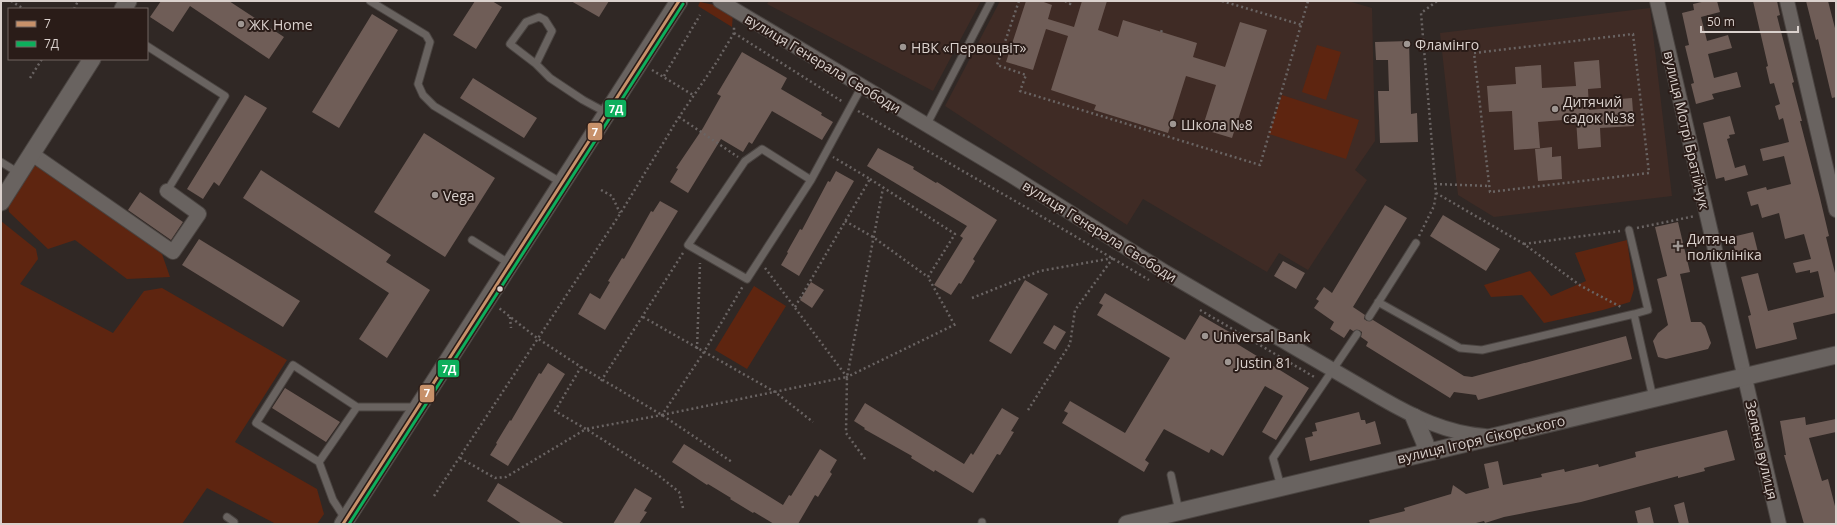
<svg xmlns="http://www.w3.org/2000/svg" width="1837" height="525" viewBox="0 0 1837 525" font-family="'Open Sans',sans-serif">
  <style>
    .built { fill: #3f2b25 }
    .green { fill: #5e2510 }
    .building { fill: #6f5d57 }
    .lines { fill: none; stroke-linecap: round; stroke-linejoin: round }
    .service-casing { stroke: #4a4441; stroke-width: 9 }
    .minor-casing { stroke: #4a4441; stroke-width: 16 }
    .tertiary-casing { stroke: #4a4441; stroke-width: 19 }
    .path { stroke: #6a6463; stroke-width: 2.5; stroke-dasharray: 2 3; stroke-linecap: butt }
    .service { stroke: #696360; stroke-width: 7 }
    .minor { stroke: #696360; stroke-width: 14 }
    .tertiary { stroke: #696360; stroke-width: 17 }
    .bus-1-casing { stroke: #2a1c18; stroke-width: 6 }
    .bus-2-casing { stroke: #2a1c18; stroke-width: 6 }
    .bus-1 { stroke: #c7916a; stroke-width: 3 }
    .bus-2 { stroke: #0daf5c; stroke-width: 3 }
    .poi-dot { fill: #9e9692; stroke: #2a1c18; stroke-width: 1.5 }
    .bus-dot { fill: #dad1cd; stroke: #2a1c18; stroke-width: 1.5 }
    .labels { text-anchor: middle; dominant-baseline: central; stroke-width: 4; stroke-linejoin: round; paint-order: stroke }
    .poi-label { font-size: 14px; fill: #dad1cd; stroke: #2a1c18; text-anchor: start }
    .street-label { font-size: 14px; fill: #dad1cd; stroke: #2a1c18 }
    .line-badge { stroke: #2a1c18; stroke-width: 1.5 }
    .badge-label { font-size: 11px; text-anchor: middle; font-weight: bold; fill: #fff }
  </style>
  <rect width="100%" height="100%" fill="#302825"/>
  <!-- built -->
  <path class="built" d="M769 1H981L933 91 767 4Z
    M1000 1H1348L1372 8 1375 141 1355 170 1367 180 1308 270 1279 253 1267 272 1143 199 1127 225 945 106Z
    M1650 8 1672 196 1494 217 1458 195 1440 33Z"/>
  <!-- green -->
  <path class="green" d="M700 2 719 6 733 13 732 27 698 6Z
    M1317 45 1341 52 1326 100 1302 92Z
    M1282 95 1359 120 1346 159 1269 134Z
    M35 163 162 254 170 277 127 279 75 240 48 249 9 212 8 204Z
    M1 221 36 249 38 259 20 284 113 333 144 291 162 288 287 360 235 442 317 489 324 514 317 524H276L207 488 182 524H1Z
    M1627 240 1634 289 1630 302 1603 310 1544 323 1522 295 1491 297 1484 285 1530 271 1551 296 1586 281 1575 253Z
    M754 286 786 306 747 369 715 350Z"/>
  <!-- building -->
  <path class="building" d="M161 1H229L284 37 269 59 190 6 173 32 150 17Z
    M475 1H492L502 7 476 49 453 35Z
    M571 1H609L599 17Z
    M1026 1H1041L1052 5 1048 19 1074 27 1082 1H1107L1098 30 1118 37 1123 20 1197 43 1193 57 1225 67 1240 22 1267 30 1232 138 1202 129 1216 85 1186 76 1168 133 1094 110 1096 105 1051 90 1068 36 1046 29 1033 70 1006 62Z
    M1706 1H1717L1720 12 1701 17 1707 41 1728 35 1732 48 1708 54 1714 78 1737 72 1741 87 1712 94 1714 99 1696 104 1691 84 1694 83 1685 46 1689 45 1682 13 1694 10 1693 4Z
    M1753 1H1777L1780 15 1777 16 1794 82 1792 83 1802 121H1800L1820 198 1829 236 1826 237 1836 277V313L1793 323 1797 339 1756 349 1748 316 1751 315 1741 277 1758 273 1768 311 1824 297 1818 271 1810 273V270L1796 273 1793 263 1811 259 1804 234 1785 239 1779 213 1762 218 1758 204 1751 206 1747 192 1766 187 1767 190 1791 184 1784 156 1763 161 1760 149 1789 142 1783 118 1779 120 1775 106 1780 104 1774 83 1770 84 1766 67 1768 66Z
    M1806 1H1828L1836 32V97L1832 98 1818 39 1816 40Z
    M372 14 398 30 339 128 312 112Z
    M1409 41 1411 114 1417 113 1418 142 1380 143 1378 91H1389L1388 60H1376L1375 42Z
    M742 52 787 78 781 89 822 113 821 115 833 122 822 140 772 111 752 144 749 142 743 152 721 139 688 193 670 182 678 169 676 168 703 128 721 96 717 94Z
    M1599 60 1601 88 1588 89 1589 110 1609 108V100L1632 98 1634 126 1600 128 1601 147 1578 149 1576 119 1538 122 1540 148 1514 150 1512 111 1489 112 1487 86 1516 84 1515 67 1541 65 1542 88 1576 86 1574 62Z
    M473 78 537 118 524 138 460 98Z
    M245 95 267 108 219 186 214 182 203 199 187 189Z
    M1730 116 1735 134 1729 135 1730 138 1727 139 1735 168 1745 165 1748 175 1725 181 1724 177 1716 179 1703 123Z
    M424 133 495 178 445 257 374 212Z
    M1552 147V157L1561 156 1562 179 1538 181 1535 149Z
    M878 148 914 167 913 169 936 183 937 182 997 220 973 259 975 261 961 284 959 283 951 295 934 285 963 238 960 236 967 226 867 166Z
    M261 170 391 255 386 262 430 290 387 358 359 339 389 293 243 198Z
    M836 171 854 181 799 276 781 265 788 253 787 252 800 229 802 230 828 181 830 182Z
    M140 192 183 222 171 240 128 210Z
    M660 201 678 211 605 330 578 314 590 293 600 299 610 282 608 281 622 258 624 259 651 211 653 212Z
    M1385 205 1407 218 1353 307 1365 315 1364 319 1367 321 1373 320 1464 376 1472 377 1626 336 1632 359 1478 400 1476 395 1454 392 1450 398 1366 346 1368 342 1361 337 1362 332 1359 330 1353 331 1350 329 1344 338 1330 329 1334 322 1314 308 1319 301 1316 299 1324 287 1332 293Z
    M1443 215 1500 249 1486 271 1430 236Z
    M1678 222 1690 272 1680 274 1691 322H1701L1705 326 1711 343 1708 349 1666 359 1658 357 1653 341 1658 333 1668 325 1657 279 1667 276 1655 227Z
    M1753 232 1758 252 1736 257 1732 237Z
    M199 239 300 301 283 327 182 265Z
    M1283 261 1305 273 1296 289 1274 276Z
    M1025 280 1048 294 1011 354 989 341Z
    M811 282 824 290 812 308 800 300Z
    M1105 293 1185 340 1200 315 1238 337 1234 342 1309 388 1276 440 1262 432 1283 396 1265 386 1223 456 1211 449 1209 453 1164 429 1145 460 1149 463 1144 472 1062 423 1068 413 1064 411 1070 401 1125 433 1170 358 1097 315 1103 305 1099 303Z
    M1054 325 1066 332 1055 350 1043 343Z
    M548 363 565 374 508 466 490 455 497 444 496 443 510 420 511 421 539 373 541 374Z
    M285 388 340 422 326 442 272 408Z
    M865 403 964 464 971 453 973 455 1002 408 1019 418 1011 431 1014 432 1000 455 997 454 973 493 935 470 934 472 911 458 912 456 864 429 865 428 854 421Z
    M1359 412 1361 420H1365L1366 424 1375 421 1381 444 1310 461 1305 438 1313 436 1312 432 1317 431 1315 423Z
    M1805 417 1806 425 1836 419V432L1809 438 1822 481 1828 479 1836 510V524H1804L1784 455H1786L1780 421Z
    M1727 430 1735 460 1704 468 1705 471 1678 478V476L1581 502 1504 517 1485 523 1484 521 1472 524H1370L1369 520 1405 511 1404 508 1451 494 1453 485 1466 494 1489 488 1484 464 1498 461 1503 485 1542 477 1541 474 1564 469 1565 472 1598 464 1599 467 1636 457 1635 452Z
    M684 444 783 505 789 495 791 496 820 449 837 460 830 472 832 474 818 497 815 495 798 524H774L754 512 753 513 730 499 731 498 708 484 707 485 672 462Z
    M498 483 565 524H522L487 501Z
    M635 488 652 498 644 511 647 512 639 524H613Z
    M1684 502 1689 524H1679L1674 505Z
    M1650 507 1654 524H1638L1635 511Z"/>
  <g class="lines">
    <!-- service casing -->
    <g class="service-casing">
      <path id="service" d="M370 1 426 35 430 42 418 84 423 95 434 106 562 183
        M147 46 225 96 167 191
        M536 64 552 31 545 20 539 17 526 22 510 44 536 64 550 78 583 100 607 113
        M926 126 991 1
        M1 162 19 173
        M811 180 747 279 688 245 745 161 762 149 811 180 862 86
        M1629 230 1648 310 1634 314
        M472 240 510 264
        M1378 302 1460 348 1482 350 1634 314 1653 398
        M1369 317 1416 243
        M319 462 256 423 293 365 357 407
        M1171 475 1179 511
        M1281 487 1273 458 1357 334
        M227 517 234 522 233 524
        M346 520 333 500 319 462 357 407H416
        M982 522V524"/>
    </g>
    <!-- minor casing -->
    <g class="minor-casing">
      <path id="minor" d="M720 1 1012 176 1165 272 1381 398C1414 417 1446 433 1485 436
        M1657 1 1779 524
        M1787 1 1836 210
        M32 154 173 252 199 214 167 191"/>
    </g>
    <!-- tertiary casing -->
    <g class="tertiary-casing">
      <path id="tertiary" d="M123 9 128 1
        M1 202 92 59
        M1414 417 1425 443V452
        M343 524 679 1
        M1127 524 1836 355"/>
    </g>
    <!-- path -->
    <path class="path" d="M11 1 24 9
      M1019 1 997 65 1026 75 1020 91 1260 165 1308 1
      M1065 1 1070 4 1071 1
      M1222 1 1302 25
      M74 9 78 1
      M1161 32 1162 30
      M734 33 843 102
      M1633 34 1649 173 1490 192 1474 53Z
      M652 70 693 95
      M664 76 700 15
      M30 78 42 59
      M858 111 1029 209 1149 280
      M679 117 738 157
      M870 179 955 234 928 277 954 324
      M1435 184 1489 186
      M601 190 612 196 620 213
      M1436 193 1524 244 1581 286 1621 307
      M845 221 873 237 928 277
      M1637 228 1695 216
      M1419 236 1434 206 1436 193 1421 13 1437 1
      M1524 244 1620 231
      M765 268 847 377 956 324
      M972 298 1040 271 1113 258
      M795 307 870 179 833 157
      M1200 310 1316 378
      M510 317 511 328
      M643 317 775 392 813 422
      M697 349 700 263
      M581 367 662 415 732 462
      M601 381 683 253
      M1028 410 1070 344 1075 310 1113 258
      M662 415 847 377
      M460 458 495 478 506 477 586 429 555 411 581 367 537 338 499 308
      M865 459 846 433 847 377 883 188
      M434 496 620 214 679 117 716 63 734 33V25
      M683 508 679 492 658 475 586 429 662 415 704 352 743 286"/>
    <!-- service -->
    <use href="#service" class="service"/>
    <!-- minor -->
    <use href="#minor" class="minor"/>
    <!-- tertiary -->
    <use href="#tertiary" class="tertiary"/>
    <!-- bus-1 casing -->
    <g class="bus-1-casing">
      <path id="bus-1" d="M343 524 679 1"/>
    </g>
    <!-- bus-2 casing -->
    <g class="bus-2-casing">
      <path id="bus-2" d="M349 524 683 4"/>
    </g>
    <!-- bus-1 -->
    <use href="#bus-1" class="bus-1"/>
    <!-- bus-2 -->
    <use href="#bus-2" class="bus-2"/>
  </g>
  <!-- markers -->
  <g class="poi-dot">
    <circle cx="241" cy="24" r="4"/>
    <circle cx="1407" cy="44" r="4"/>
    <circle cx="903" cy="47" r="4"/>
    <circle cx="1555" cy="109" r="4"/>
    <circle cx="1173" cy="124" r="4"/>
    <circle cx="435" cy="195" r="4"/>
    <path d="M1676 240h4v4h4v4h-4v4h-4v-4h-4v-4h4z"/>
    <circle cx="1205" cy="336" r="4"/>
    <circle cx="1228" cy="362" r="4"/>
  </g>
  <circle class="bus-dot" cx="500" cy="289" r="3.5"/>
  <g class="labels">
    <!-- poi labels -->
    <g class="poi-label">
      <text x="249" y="24">ЖК Home</text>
      <text x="1415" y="44">Фламінго</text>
      <text x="911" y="47">НВК «Первоцвіт»</text>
      <text x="1563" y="101">Дитячий<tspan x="1563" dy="16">садок №38</tspan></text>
      <text x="1181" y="124">Школа №8</text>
      <text x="443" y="195">Vega</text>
      <text x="1687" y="238">Дитяча<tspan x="1687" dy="16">поліклініка</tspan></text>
      <text x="1213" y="336">Universal Bank</text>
      <text x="1236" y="362">Justin 81</text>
    </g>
    <!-- street labels -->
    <g class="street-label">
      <text transform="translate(823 63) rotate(31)">вулиця Генерала Свободи</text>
      <text transform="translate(1687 130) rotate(77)">вулиця Мотрі Братійчук</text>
      <text transform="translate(1100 231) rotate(32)">вулиця Генерала Свободи</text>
      <text transform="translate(1481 439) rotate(-13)">вулиця Ігоря Сікорського</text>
      <text transform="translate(1762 450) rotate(77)">Зелена вулиця</text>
    </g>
  </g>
  <g class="line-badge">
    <rect x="604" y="99" width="23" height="19" rx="4" fill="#0daf5c"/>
    <rect x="587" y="122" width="16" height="19" rx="4" fill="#c7916a"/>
    <rect x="437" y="359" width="23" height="19" rx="4" fill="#0daf5c"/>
    <rect x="419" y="384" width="16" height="19" rx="4" fill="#c7916a"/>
  </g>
  <g class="badge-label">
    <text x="616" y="113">7Д</text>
    <text x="595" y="136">7</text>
    <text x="449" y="373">7Д</text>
    <text x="427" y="397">7</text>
  </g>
  <!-- border -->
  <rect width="1837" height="525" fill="none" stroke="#dad1cd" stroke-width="4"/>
  <!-- legend -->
  <rect x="8" y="8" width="140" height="52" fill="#2a1c18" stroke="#706460"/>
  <rect x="16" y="21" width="20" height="6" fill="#c7916a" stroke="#706460"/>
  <text x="44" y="28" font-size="12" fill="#dad1cd">7</text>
  <rect x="16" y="41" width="20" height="6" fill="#0daf5c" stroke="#706460"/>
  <text x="44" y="48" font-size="12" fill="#dad1cd">7Д</text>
  <!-- scale -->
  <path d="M1701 26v6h97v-6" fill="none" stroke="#dad1cd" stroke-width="2"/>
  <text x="1707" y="26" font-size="12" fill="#dad1cd" stroke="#2a1c18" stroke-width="3" paint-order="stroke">50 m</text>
</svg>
